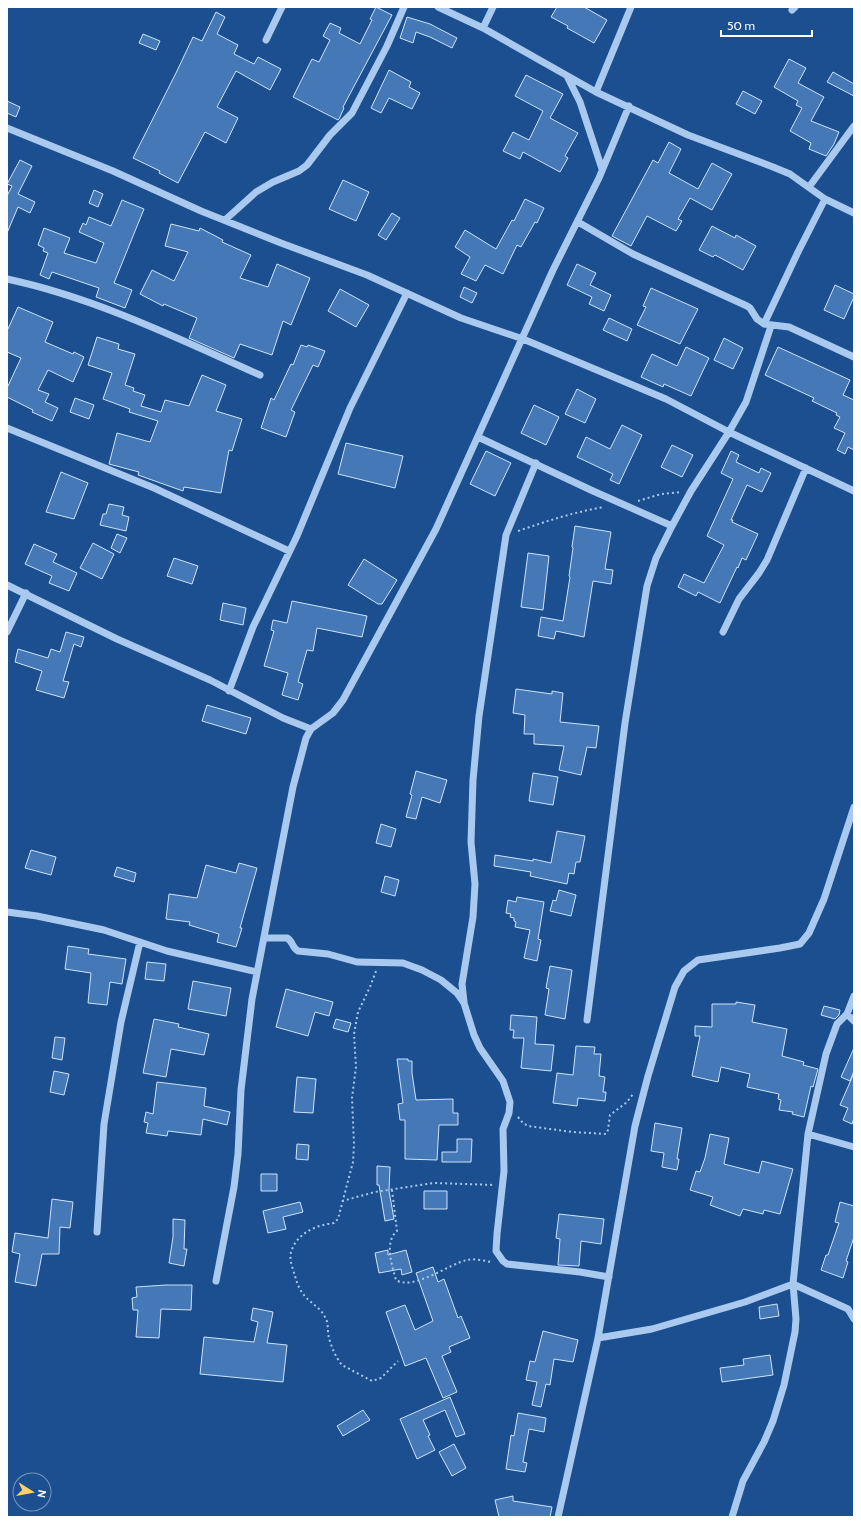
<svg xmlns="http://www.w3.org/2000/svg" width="861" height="1524" viewBox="0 0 861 1524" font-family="Cabin,sans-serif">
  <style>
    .building { fill: #4478b7; stroke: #cfe3fa }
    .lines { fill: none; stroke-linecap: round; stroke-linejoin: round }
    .path { stroke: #a9c9ee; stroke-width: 2; stroke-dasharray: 2 3; stroke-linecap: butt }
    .minor { stroke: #a9c9ee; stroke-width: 7 }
  </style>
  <rect width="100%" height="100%" fill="#1b4f8f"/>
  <!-- building -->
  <path class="building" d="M376 7 392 15 343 107 344 108 339 119 338 120 293 97 312 59 319 62 330 40 323 36 330 23 341 28 339 33 360 44 372 20 370 19Z
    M557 7H584L607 20 594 43 567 28 568 26 551 17Z
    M216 12 225 17 217 34 238 45 234 54 254 64 258 57 281 69 270 90 236 71 217 107 238 118 226 143 205 132 178 183 159 173 160 171 133 158 176 73 193 37 202 41Z
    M407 17 430 24 457 38 452 48 430 37 416 32 413 43 400 38Z
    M143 34 160 41 156 50 139 43Z
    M789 59 806 68 798 83 824 97 811 121 839 132 834 144 826 156 809 149 811 143 790 131 802 108 796 105 798 101 774 87Z
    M389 70 411 82 409 87 420 93 412 109 389 98 381 113 371 108Z
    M833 72 854 84V96L827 82Z
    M526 75 563 94 550 118 578 133 565 156 568 158 560 172 523 152 520 159 503 151 513 132 529 140 543 111 515 96Z
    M743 91 762 101 755 114 736 104Z
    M7 101 20 107 16 117 7 113Z
    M669 142 681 149 669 173 698 189 712 163 732 174 712 210 690 198 678 219 682 221 676 231 647 216 631 246 612 236 653 160 658 163Z
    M20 160 32 166 18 194 35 202 30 213 18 207 7 233V196L12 186 7 184Z
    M343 180 369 192 356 221 329 209Z
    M94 190 103 194 98 207 89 203Z
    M525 199 544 208 537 223 535 222 521 247 517 245 503 274 485 265 476 281 461 274 470 257 455 247 465 230 496 249 512 220 514 221Z
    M122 200 144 209 114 283 132 290 125 308 96 297 99 288 52 272 49 279 40 275 48 253 43 251 44 248 38 245 44 228 70 238 64 253 96 263 104 243 79 232 83 223 86 225 89 217 111 226Z
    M392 213 400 218 386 240 378 235Z
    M171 224 199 231 200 228 223 240 222 242 251 255 240 278 268 287 277 264 310 278 291 325 283 321 272 355 240 344 234 358 189 338 197 318 164 304 163 306 140 294 152 270 174 281 188 252 165 246Z
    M712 226 735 238 736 235 756 246 743 270 715 255 713 257 699 250Z
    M577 264 596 273 590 285 611 295 604 311 589 304 592 297 567 285Z
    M835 285 854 294V297L844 319 824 310Z
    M464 287 477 293 472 303 460 297Z
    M651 288 698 309 680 344 637 325 646 307 643 306Z
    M340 289 369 305 356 327 328 311Z
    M18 307 53 322 45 342 73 354 74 352 84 357 73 382 48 370 38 390 49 394 45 402 58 408 52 421 32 412 33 410 7 397V388L21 358 7 352V331Z
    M609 318 632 329 627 341 603 330Z
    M97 337 119 344 118 349 135 354 125 385 134 388 133 391 145 395 141 406 161 412 165 400 189 406 202 375 226 385 216 411 242 419 232 451 229 450 221 493 184 487 183 491 138 475 139 472 109 464 117 433 150 442 158 421 129 412 130 409 103 399 112 373 88 365Z
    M724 338 743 348 733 369 714 360Z
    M301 345 307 347 308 345 325 351 318 367 313 365 291 410 295 412 286 437 261 428 271 398 274 400 291 364 293 365Z
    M686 347 709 358 691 396 664 384 663 387 641 377 652 354 677 366Z
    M778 347 850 380 843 395 854 400V450L848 447 845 454 837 450 845 433 834 428 840 417 836 415 837 413 812 401 814 398 765 375Z
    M577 389 596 399 585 423 565 414Z
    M75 398 94 405 89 419 70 412Z
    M534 405 559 417 546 445 521 433Z
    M622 425 642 435 619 484 610 480 613 474 577 457 586 437 610 449Z
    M346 443 403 456 395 488 338 474Z
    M672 445 693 455 682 477 661 467Z
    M486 451 511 463 495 496 470 484Z
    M731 451 739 455 736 462 759 473 761 468 771 473 762 492 747 485 731 520H733L732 522 758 534 746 560 742 558 738 568 737 567 720 603 698 592 696 596 678 587 684 574 704 583 724 545 707 536 733 479 721 473Z
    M61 472 88 483 74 519 46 512Z
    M109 504 124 507 122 515 129 517 126 531 100 525 103 514H106Z
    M575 526 611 532 605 569 613 570 611 584 593 581 584 637 556 631 554 639 538 636 541 617 563 621 570 577 569 576 573 548 572 547Z
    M117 534 127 538 120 553 111 548Z
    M93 543 114 554 102 579 80 568Z
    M34 544 57 554 53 562 77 573 69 591 49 583 52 576 25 564Z
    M528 553 549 556 543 610 521 607Z
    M174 558 198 566 192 584 167 576Z
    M364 559 397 580 382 604H378L348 585Z
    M292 601 367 616 362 637 317 628 313 651 307 650 298 682 303 684 298 700 282 695 288 673 264 666 274 631 271 630 273 620 287 623Z
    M223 603 246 608 243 625 220 620Z
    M66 632 84 637 81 647 74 644 63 681 69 682 64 698 36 690 42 671 15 662 18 649 48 658 51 649 60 652Z
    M516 689 552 694V691L563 693 560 722 599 726 596 748 587 747 581 775 559 770 564 746 534 744V734H524L525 715 513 713Z
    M207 705 251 718 246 734 202 721Z
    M416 771 447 780 440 803 422 797 416 819 406 817 412 795 410 794Z
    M533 773 558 777 553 805 529 801Z
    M381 824 396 829 391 847 376 843Z
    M557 831 585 836 580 862H576L574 874 569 873 567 884 530 876 531 872 494 866 495 855 533 861V859L551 863Z
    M31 850 56 857 51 875 25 868Z
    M239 863 257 868 240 928H242L236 947 217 942 219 934 189 925 190 922 166 919 169 894 197 898 206 865 236 873Z
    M117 867 136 873 134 882 114 876Z
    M385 876 399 880 395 896 381 892Z
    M559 890 576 895 571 916 550 911 553 900 556 901Z
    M517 897 544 902 538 939 541 940 537 961 524 958 530 930 515 927 516 922 514 921V918L510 917 511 914 506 913 508 900 516 902Z
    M68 946 89 949 88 954 126 959 122 984 110 982 107 1005 88 1003 91 973 65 969Z
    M147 962 166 964 164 981 145 979Z
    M550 966 572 970 565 1019 545 1015 549 989 546 988Z
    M193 981 231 988 226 1016 188 1009Z
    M286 989 333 1002 329 1016 315 1012 308 1036 276 1027Z
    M736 1002 755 1005 752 1022 787 1029 782 1056 804 1062 803 1065 818 1069 813 1087 811 1086 804 1117 792 1114 793 1112 779 1110 781 1100 778 1099 779 1094 747 1087 750 1074 721 1067 718 1082 692 1076 700 1036H695V1026L712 1027V1004H736Z
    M824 1006 840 1010 839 1015 835 1019 821 1015Z
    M511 1015 537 1017 535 1044 554 1045 551 1071 521 1068 524 1038H513L514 1030H510Z
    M154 1019 179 1024 178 1027 209 1034 204 1055 171 1049 166 1077 143 1073Z
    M336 1019 351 1023 348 1032 333 1028Z
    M55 1037 65 1038 62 1060 52 1058Z
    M576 1046 595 1047 594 1054H601L599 1076 605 1077 603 1092H606L605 1101 578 1098 577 1106 553 1103 557 1073 573 1075Z
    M854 1048V1071L850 1081 841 1077Z
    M397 1059H408V1061H412V1073L416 1100 453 1099V1113H458V1125H439L437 1160 405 1159V1120H400L398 1104 403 1103Z
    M54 1071 69 1074 64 1095 50 1092Z
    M854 1073V1118L852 1124 843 1120 848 1108 840 1105Z
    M297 1077 316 1079 313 1113 294 1112Z
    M157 1082 206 1088 204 1106 230 1112 227 1125 203 1119 201 1135 168 1131 167 1136 146 1133 148 1123 144 1122 146 1112 153 1114Z
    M655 1123 682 1128 677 1159H679L677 1170 662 1167 664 1153 651 1151Z
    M710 1134 729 1138 724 1164 759 1173 762 1161 793 1169 780 1214 764 1210 763 1214 743 1209 740 1216 710 1205 713 1197 690 1190 696 1171 700 1172 705 1158Z
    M457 1139H472L471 1162H442V1152H457Z
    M297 1144 309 1145 308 1160 296 1159Z
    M377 1166 390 1167 389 1191 394 1219 385 1221 379 1185H377Z
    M261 1174H277V1191H261Z
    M424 1191H447V1209H424Z
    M52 1199 73 1202 70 1228 60 1227 59 1254H42L36 1286 15 1282 20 1254 12 1252 15 1233 48 1238Z
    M300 1202 303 1212 283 1217 286 1229 268 1233 263 1211Z
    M840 1202 854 1206V1237L846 1261 848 1262 843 1278 821 1270 826 1255H828L839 1223 835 1222Z
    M559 1214 604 1219 601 1244 581 1241 579 1266 558 1265 560 1239 556 1238Z
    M173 1219 185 1220 184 1249H187L184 1266 169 1263 173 1237Z
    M388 1250V1255L406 1250 412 1272 402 1275 401 1269 379 1273 375 1253Z
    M433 1267 438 1282 444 1279 458 1318 461 1316 470 1338 449 1347 451 1352 442 1356 457 1392 443 1398 426 1358 405 1366 386 1312 405 1305 415 1330 433 1321 416 1273Z
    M166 1285H192L191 1310 161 1309 159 1338 136 1337 138 1310H133L132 1298 137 1297 136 1287Z
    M777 1304 779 1316 760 1319 759 1307Z
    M253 1308 273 1312 267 1343 287 1345 283 1382 200 1374 204 1337 254 1342 258 1322 251 1320Z
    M543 1331 578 1340 573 1362 554 1359 550 1385 546 1384 541 1407 532 1405 537 1382 526 1380 530 1361 535 1362Z
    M770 1355 773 1375 722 1382 720 1368 744 1365 743 1359Z
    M450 1397 465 1434 456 1437 445 1410 423 1420 430 1435 428 1436 435 1450 417 1459 400 1419Z
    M363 1410 370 1420 343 1436 337 1426Z
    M518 1413 546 1418 544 1432 529 1429 523 1462 527 1463 525 1472 506 1469 511 1435 514 1436Z
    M454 1444 466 1468 452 1476 439 1452Z
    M513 1496V1501L552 1507 550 1517H499L495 1500Z"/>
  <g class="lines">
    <!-- path -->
    <path class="path" d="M638 501 661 494 681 492
      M518 531C547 521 574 512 604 507
      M376 971 370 987 358 1012 354 1034 356 1067 352 1098 354 1144 353 1162 338 1219 334 1223C316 1225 297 1233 291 1252 289 1260 293 1269 295 1276 297 1283 299 1289 304 1295 310 1303 321 1308 325 1317 329 1323 327 1331 329 1338 331 1346 336 1358 342 1365L372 1381 381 1378 398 1361
      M518 1117 523 1123 528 1126 572 1132 606 1134 608 1130 610 1115 627 1102 633 1094
      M392 1190 397 1231C384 1242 392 1266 396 1280 413 1291 449 1264 467 1260 475 1258 484 1261 492 1262
      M342 1201 375 1192 434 1183 494 1185"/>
    <!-- minor -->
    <path class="minor" d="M438 7 483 28 596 92 688 135 773 167 790 174 825 199 854 213
      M792 10 795 7
      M483 28 493 7
      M266 40 282 7
      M567 76 580 102 602 169
      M596 92 631 7
      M7 128 113 171 201 211 281 243 367 275 461 318 523 339 666 399 729 432 854 491
      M809 187 854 126
      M225 220 256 192 273 182 299 171 307 165 330 135 352 113 387 46 404 7
      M578 222 633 254 747 306 750 308 757 319 764 324 789 327 854 357
      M7 279C96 298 177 338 260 375
      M764 324 798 252 825 199
      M7 428 154 488 289 551
      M478 437 593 491 672 526
      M7 585 117 639 210 680 283 718 311 729
      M7 632 26 593
      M723 632 739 599 759 573 767 560 806 468
      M229 691 253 627 297 536 350 408 407 293
      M7 912 37 916 104 930 167 951 257 972
      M264 938H287C293 941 292 948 298 951L328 954 357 962 403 963 422 970 441 980 457 993 464 1003 474 1035 480 1048 503 1081 510 1102 509 1113 503 1129 504 1171 497 1234 496 1251 503 1261 507 1264 580 1272 609 1277
      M464 1002 462 984 473 917 475 884 471 842 473 780 479 716 506 535 536 463
      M847 1014 854 1021
      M587 1020 625 723 647 586 656 558 672 526 691 491 729 432 746 402 771 326
      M808 1134 854 1147
      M97 1232 104 1124 121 1022 140 942
      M216 1281 234 1187 238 1154 241 1090 252 999 293 787 306 738 311 729 333 713 343 700 436 529 553 270 599 178 629 106
      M598 1338 652 1329 745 1302 793 1284 848 1309 854 1319
      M558 1517 598 1338 635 1126 648 1076 675 987 684 971 698 960 780 948 800 944 809 933 824 899 854 807
      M732 1517 743 1481 764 1442 773 1421 784 1385 795 1332 796 1319 793 1284 808 1134 826 1054 837 1024 847 1014 854 996"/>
  </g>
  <!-- border -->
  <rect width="861" height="1524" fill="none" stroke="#ffffff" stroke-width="16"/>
  <!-- north arrow -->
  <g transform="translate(32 1492) rotate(101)"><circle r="19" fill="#1b4f8f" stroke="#7695bc"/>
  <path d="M0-3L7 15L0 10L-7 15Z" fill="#ffd166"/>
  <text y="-6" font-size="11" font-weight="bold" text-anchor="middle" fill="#ffffff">N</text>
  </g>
  <!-- scale -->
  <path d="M721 30v6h91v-6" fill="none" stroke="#ffffff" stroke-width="2"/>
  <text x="727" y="30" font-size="12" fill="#ffffff" stroke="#1b4f8f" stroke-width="3" paint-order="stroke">50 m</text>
</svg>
